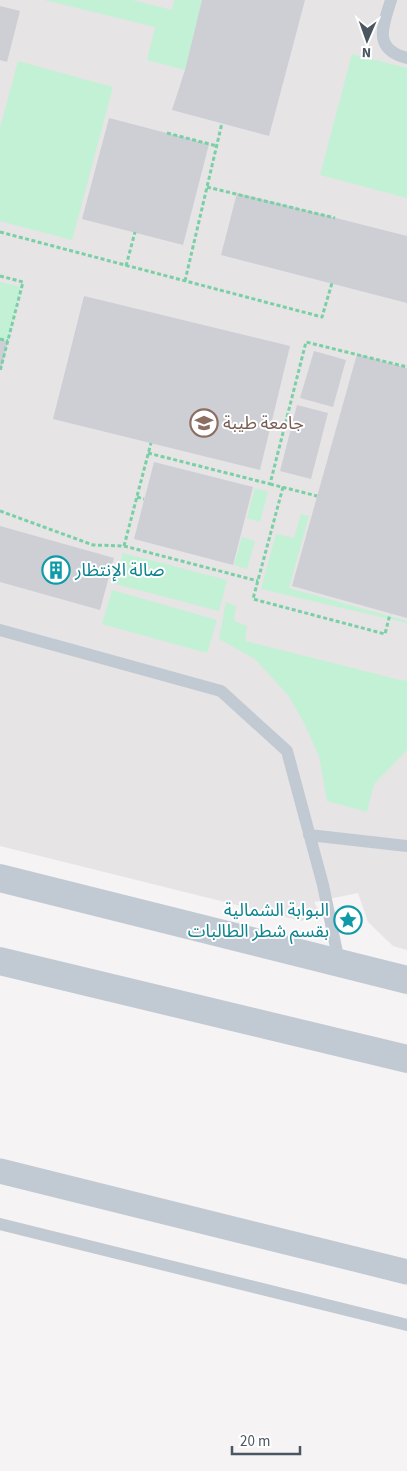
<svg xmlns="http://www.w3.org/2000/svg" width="407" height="1471" viewBox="0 0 407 1471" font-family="'Source Sans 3','Noto Sans Arabic',sans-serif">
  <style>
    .education { fill: #e6e4e5 }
    .green { fill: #c3f1d5 }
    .building { fill: #cdcfd5 }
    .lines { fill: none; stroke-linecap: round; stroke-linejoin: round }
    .path { stroke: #7ad0a6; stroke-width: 3; stroke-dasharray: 4 2.5; stroke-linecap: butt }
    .service { stroke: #c1cad2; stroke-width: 12 }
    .minor { stroke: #c1cad2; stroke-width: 25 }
    .tertiary { stroke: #c1cad2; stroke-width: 28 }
    .labels { text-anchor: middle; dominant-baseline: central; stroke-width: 4; stroke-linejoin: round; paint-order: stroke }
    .education-label { font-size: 18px; fill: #785e54; stroke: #fff; text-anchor: start }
    .culture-label { font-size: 18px; fill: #0d838f; stroke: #fff; text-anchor: start }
  </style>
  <rect width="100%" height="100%" fill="#f5f3f3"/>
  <!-- education -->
  <path class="education" d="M0 0H407V950L393 946 368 922 358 893 314 902 320 913 301 921 0 846Z"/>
  <!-- green -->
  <path class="green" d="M44 0H132L172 10 174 0H202L185 70 147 60 155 27Z
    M352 54 407 68V198L320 175Z
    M18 61 113 87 72 240 0 221V128Z
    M0 282 21 287 8 341 0 339Z
    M255 488 268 492 260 522 247 518Z
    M301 514 309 516 289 588 407 621V623L261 589 276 534 294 538Z
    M242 537 255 541 247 569 234 565Z
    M123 553 227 580 219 611 115 584Z
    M112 590 217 620 207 653 102 624Z
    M226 602 236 606 234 621 247 626 245 641 404 681 407 679V750L374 784 367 812 327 801 319 756 305 725 288 695 255 659 219 639Z"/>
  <!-- building -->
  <path class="building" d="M202 0H305L269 136 172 110 185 70Z
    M0 6 20 11 7 62 0 60Z
    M109 118 209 144 183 245 82 219Z
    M237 193 407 236V303L221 255Z
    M84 296 290 346 260 470 53 419Z
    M0 339 8 341 1 370H0Z
    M314 351 346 360 333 407 300 398Z
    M357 354 407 368V618L292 586Z
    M297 405 328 413 311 479 280 471Z
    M154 462 253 487 233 565 134 539Z
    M0 526 114 558 100 610 0 582Z"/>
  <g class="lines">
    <!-- path -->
    <path class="path" d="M167 133 217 146
      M207 187 335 218
      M0 232 322 317 332 283
      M126 266 135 232
      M0 276 23 282 0 371
      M185 281 222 123
      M0 339 8 341
      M148 453 270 484 306 342 407 367
      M270 484 317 496
      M283 487 253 599 385 634 390 614
      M137 497 144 499
      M0 511 93 545 124 546 151 443
      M124 546 258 581"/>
    <!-- service -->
    <path class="service" d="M391 0C383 26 372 49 407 58
      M0 630 221 691 287 751 323 885 339 962
      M309 835 407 846
      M0 1224 407 1325"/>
    <!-- minor -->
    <path class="minor" d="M0 1171 407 1272"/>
    <!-- tertiary -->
    <path class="tertiary" d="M0 878 407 980
      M0 961 407 1059"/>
  </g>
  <!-- icons -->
  <defs>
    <g id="university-ring" transform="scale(1.4375)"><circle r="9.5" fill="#fff" stroke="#8d6e63" stroke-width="1.5"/><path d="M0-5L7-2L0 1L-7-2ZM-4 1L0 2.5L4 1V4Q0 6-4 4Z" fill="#8d6e63"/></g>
    <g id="building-ring" transform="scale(1.4375)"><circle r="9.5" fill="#fff" stroke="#0f9aa8" stroke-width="1.5"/><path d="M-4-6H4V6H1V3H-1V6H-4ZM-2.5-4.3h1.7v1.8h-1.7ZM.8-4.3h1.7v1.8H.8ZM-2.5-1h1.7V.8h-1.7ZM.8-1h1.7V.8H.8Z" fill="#0f9aa8"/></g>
    <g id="sight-ring" transform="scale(1.4375)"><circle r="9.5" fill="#fff" stroke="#0f9aa8" stroke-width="1.5"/><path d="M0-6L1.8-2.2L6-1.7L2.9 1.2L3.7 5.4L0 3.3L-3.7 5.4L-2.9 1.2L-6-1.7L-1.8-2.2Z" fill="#0f9aa8"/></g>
  </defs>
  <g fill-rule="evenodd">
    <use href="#university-ring" x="204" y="423"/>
    <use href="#building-ring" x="56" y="570"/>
    <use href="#sight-ring" x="348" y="920"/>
  </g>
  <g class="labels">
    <!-- education labels -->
    <g class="education-label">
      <text x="223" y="423">جامعة طيبة</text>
    </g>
    <!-- culture labels -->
    <g class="culture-label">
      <text x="75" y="570">صالة الإنتظار</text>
      <text x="329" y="910" text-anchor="end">البوابة الشمالية<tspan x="329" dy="21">بقسم شطر الطالبات</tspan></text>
    </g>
  </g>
  <!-- north arrow -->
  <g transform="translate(367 40) rotate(182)" stroke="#ffffff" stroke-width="4" paint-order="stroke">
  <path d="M0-4L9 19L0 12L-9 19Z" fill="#4a5661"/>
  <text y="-8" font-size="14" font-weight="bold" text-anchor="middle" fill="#4a5661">N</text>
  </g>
  <!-- scale -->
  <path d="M232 1446v8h68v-8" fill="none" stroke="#4a5661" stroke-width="2.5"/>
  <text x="240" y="1446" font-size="15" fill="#4a5661" stroke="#ffffff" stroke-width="4" paint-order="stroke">20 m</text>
</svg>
